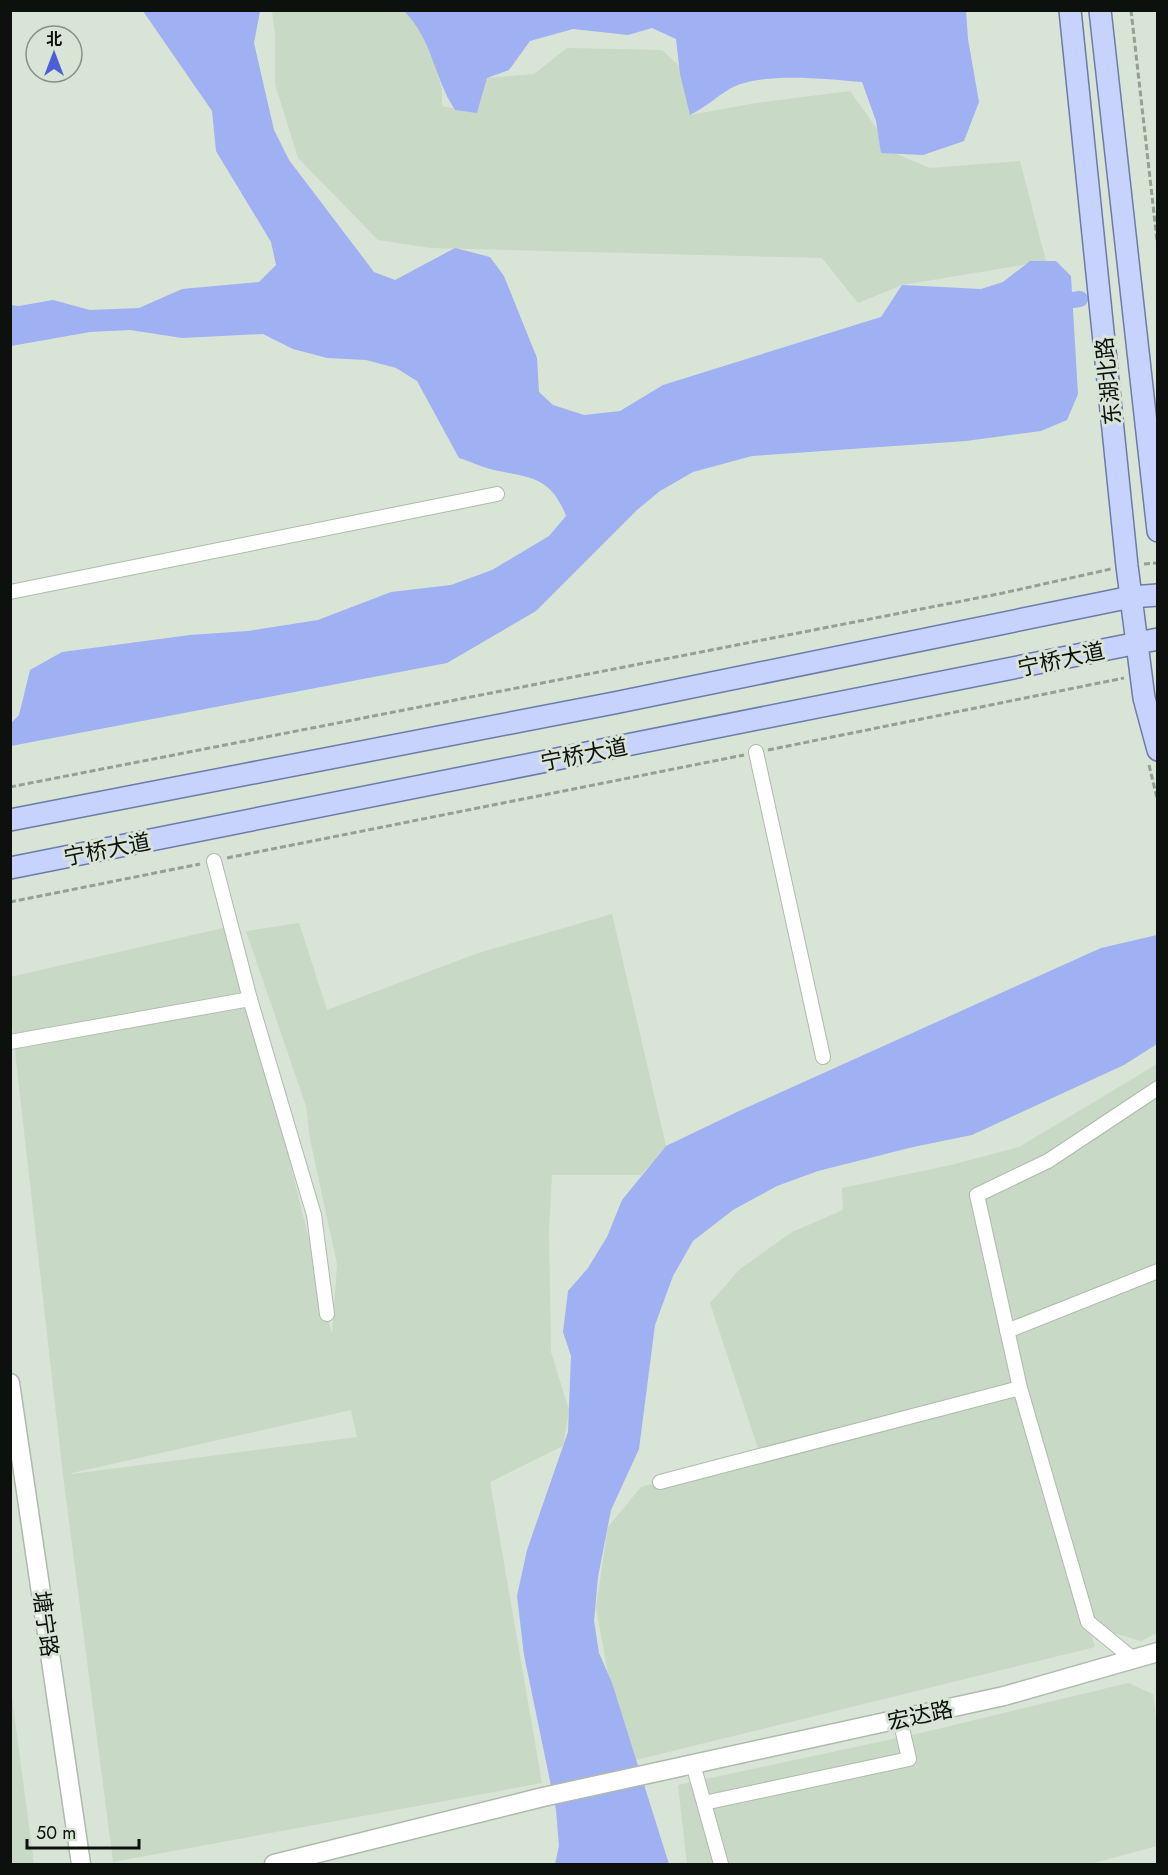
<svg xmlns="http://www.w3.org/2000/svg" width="1168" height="1875" viewBox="0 0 1168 1875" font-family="Jost,'Noto Sans SC',sans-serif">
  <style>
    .built { fill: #c8d9c5; fill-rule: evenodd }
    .water { fill: #9fb1f2 }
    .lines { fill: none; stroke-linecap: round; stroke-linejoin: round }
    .canal { stroke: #9fb1f2; stroke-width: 16 }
    .street-casing { stroke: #aebaad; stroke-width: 16 }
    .secondary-casing { stroke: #aebaad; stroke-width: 21 }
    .primary-casing { stroke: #6d7ba8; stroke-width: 24 }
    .path { stroke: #969f94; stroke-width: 3; stroke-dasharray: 6 3; stroke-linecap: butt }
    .street { stroke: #fff; stroke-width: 14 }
    .secondary { stroke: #fff; stroke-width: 18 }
    .primary { stroke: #c7d2fd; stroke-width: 21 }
    .labels { text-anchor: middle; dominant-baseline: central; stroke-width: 6; stroke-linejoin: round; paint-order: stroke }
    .street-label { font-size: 22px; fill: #0d110d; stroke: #d8e4d6 }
  </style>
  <rect width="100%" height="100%" fill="#d8e4d6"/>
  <!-- built -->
  <path class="built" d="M272 11H404L419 26 430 50 442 89V106L477 113 487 78 534 74 567 48 662 50 679 66 690 115 756 103 850 91 894 153 930 168 1020 161 1046 261 902 285 858 303 822 258 431 248 378 240 298 158 275 84V34Z
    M612 914 666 1146 641 1175H552L549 1230 551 1352 569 1410 563 1446 490 1482 542 1783 113 1862 63 1475 11 1016 10 977 232 926 332 1334 337 1264 310 1139 306 1106 246 931 299 923 327 1010 478 953ZM351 1410 357 1437 72 1474V1473Z
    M1157 1064V1633L1141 1641 1093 1627 1020 1388 1095 1647 636 1760 608 1673 596 1607 608 1527 641 1487 993 1395 758 1448 710 1303 740 1269 792 1232 843 1210 842 1188 951 1165 1019 1147Z
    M1128 1683 1153 1694 1158 1733 1157 1846 1090 1864H687L678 1785 921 1733Z
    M10 1690H11L34 1864H11Z"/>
  <!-- water -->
  <path class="water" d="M260 11 254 43 274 130 289 160 374 272 395 280 455 248 490 257 504 276 537 358 539 392 553 405 584 415 620 411 663 385 881 317 902 285 981 289 1003 282 1030 261H1056L1071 276 1078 394 1067 420 1041 431 966 441 752 456 693 472 660 491 637 510 536 611 447 663 11 746V723L19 715 30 670 62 652 190 635 248 631 318 620 391 592 451 585 492 570 549 536 566 516C550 474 527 478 490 469 479 466 469 461 459 458L417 381 396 368 366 360 327 358 293 349 263 334 182 338 130 330 90 332 11 346V305L19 306 53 300 90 310 139 308 182 289 259 282 276 265 271 242 216 151 212 111 143 11Z
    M404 11H966L968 39 979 102 964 141 923 155 881 153 876 121 862 82C827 79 764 72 733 87 718 95 705 108 690 115L680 74 676 39 652 28 628 35 573 29 530 41 509 70 487 78 477 113 455 110C433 76 433 40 404 11Z
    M1157 935V1044L1124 1065 972 1135 913 1147 818 1171 777 1186 733 1210 693 1241 673 1276 655 1325 639 1449 611 1510 598 1577 594 1621 599 1653 612 1683 669 1864H555L559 1846 556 1810 524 1655 517 1596 527 1550 568 1432 571 1356 563 1332 568 1291 588 1268 607 1237 622 1200 666 1146 739 1111 1101 948Z"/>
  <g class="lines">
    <!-- canal -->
    <path class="canal" d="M1073 300 1080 299"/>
    <!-- street casing -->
    <g class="street-casing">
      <path id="street" d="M10 592 497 494
        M756 752 823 1057
        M214 861 250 999 314 1215 327 1314
        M10 1042 250 999
        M1007 1331 1158 1271
        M1020 1388 977 1195 1048 1161 1158 1088
        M660 1482 1020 1388 1088 1622 1133 1659
        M693 1764 721 1864
        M704 1803 909 1759 900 1719"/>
    </g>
    <!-- secondary casing -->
    <g class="secondary-casing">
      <path id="secondary" d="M10 1383 81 1864
        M274 1864 543 1797 1004 1696 1158 1652"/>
    </g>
    <!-- primary casing -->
    <g class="primary-casing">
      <path id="primary" d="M1070 10 1127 566 1144 698 1158 750
        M1100 10 1158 531
        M10 820 614 703 1131 597 1158 595
        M10 868 1158 639"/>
    </g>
    <!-- path -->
    <path class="path" d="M1131 10 1158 249
      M1144 564 1158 563
      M768 750 1124 678
      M1149 765 1158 802
      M10 787 1003 593 1111 569
      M227 858 744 755
      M10 902 200 864"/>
    <!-- street -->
    <use href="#street" class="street"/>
    <!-- secondary -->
    <use href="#secondary" class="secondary"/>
    <!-- primary -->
    <use href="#primary" class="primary"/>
  </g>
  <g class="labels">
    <!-- street labels -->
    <g class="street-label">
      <text transform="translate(1108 381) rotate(-96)">东湖北路</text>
      <text transform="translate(1061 659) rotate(-12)">宁桥大道</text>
      <text transform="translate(584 754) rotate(-11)">宁桥大道</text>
      <text transform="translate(107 849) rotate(-11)">宁桥大道</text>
      <text transform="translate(46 1624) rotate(82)">塘宁路</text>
      <text transform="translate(920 1715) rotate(-12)">宏达路</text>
    </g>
  </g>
  <!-- border -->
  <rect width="1168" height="1875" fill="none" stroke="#0d110d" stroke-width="24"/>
  <!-- north arrow -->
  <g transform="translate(54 54)"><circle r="28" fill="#d8e4d6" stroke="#879086" stroke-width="1.5"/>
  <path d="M0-4.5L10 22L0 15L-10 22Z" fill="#4d5fd4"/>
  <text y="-9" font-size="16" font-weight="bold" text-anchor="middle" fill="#0d110d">北</text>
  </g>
  <!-- scale -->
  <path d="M27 1839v9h112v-9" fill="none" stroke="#0d110d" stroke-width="3"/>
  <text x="36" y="1839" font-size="18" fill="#0d110d" stroke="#d8e4d6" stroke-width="4.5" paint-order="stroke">50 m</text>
</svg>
